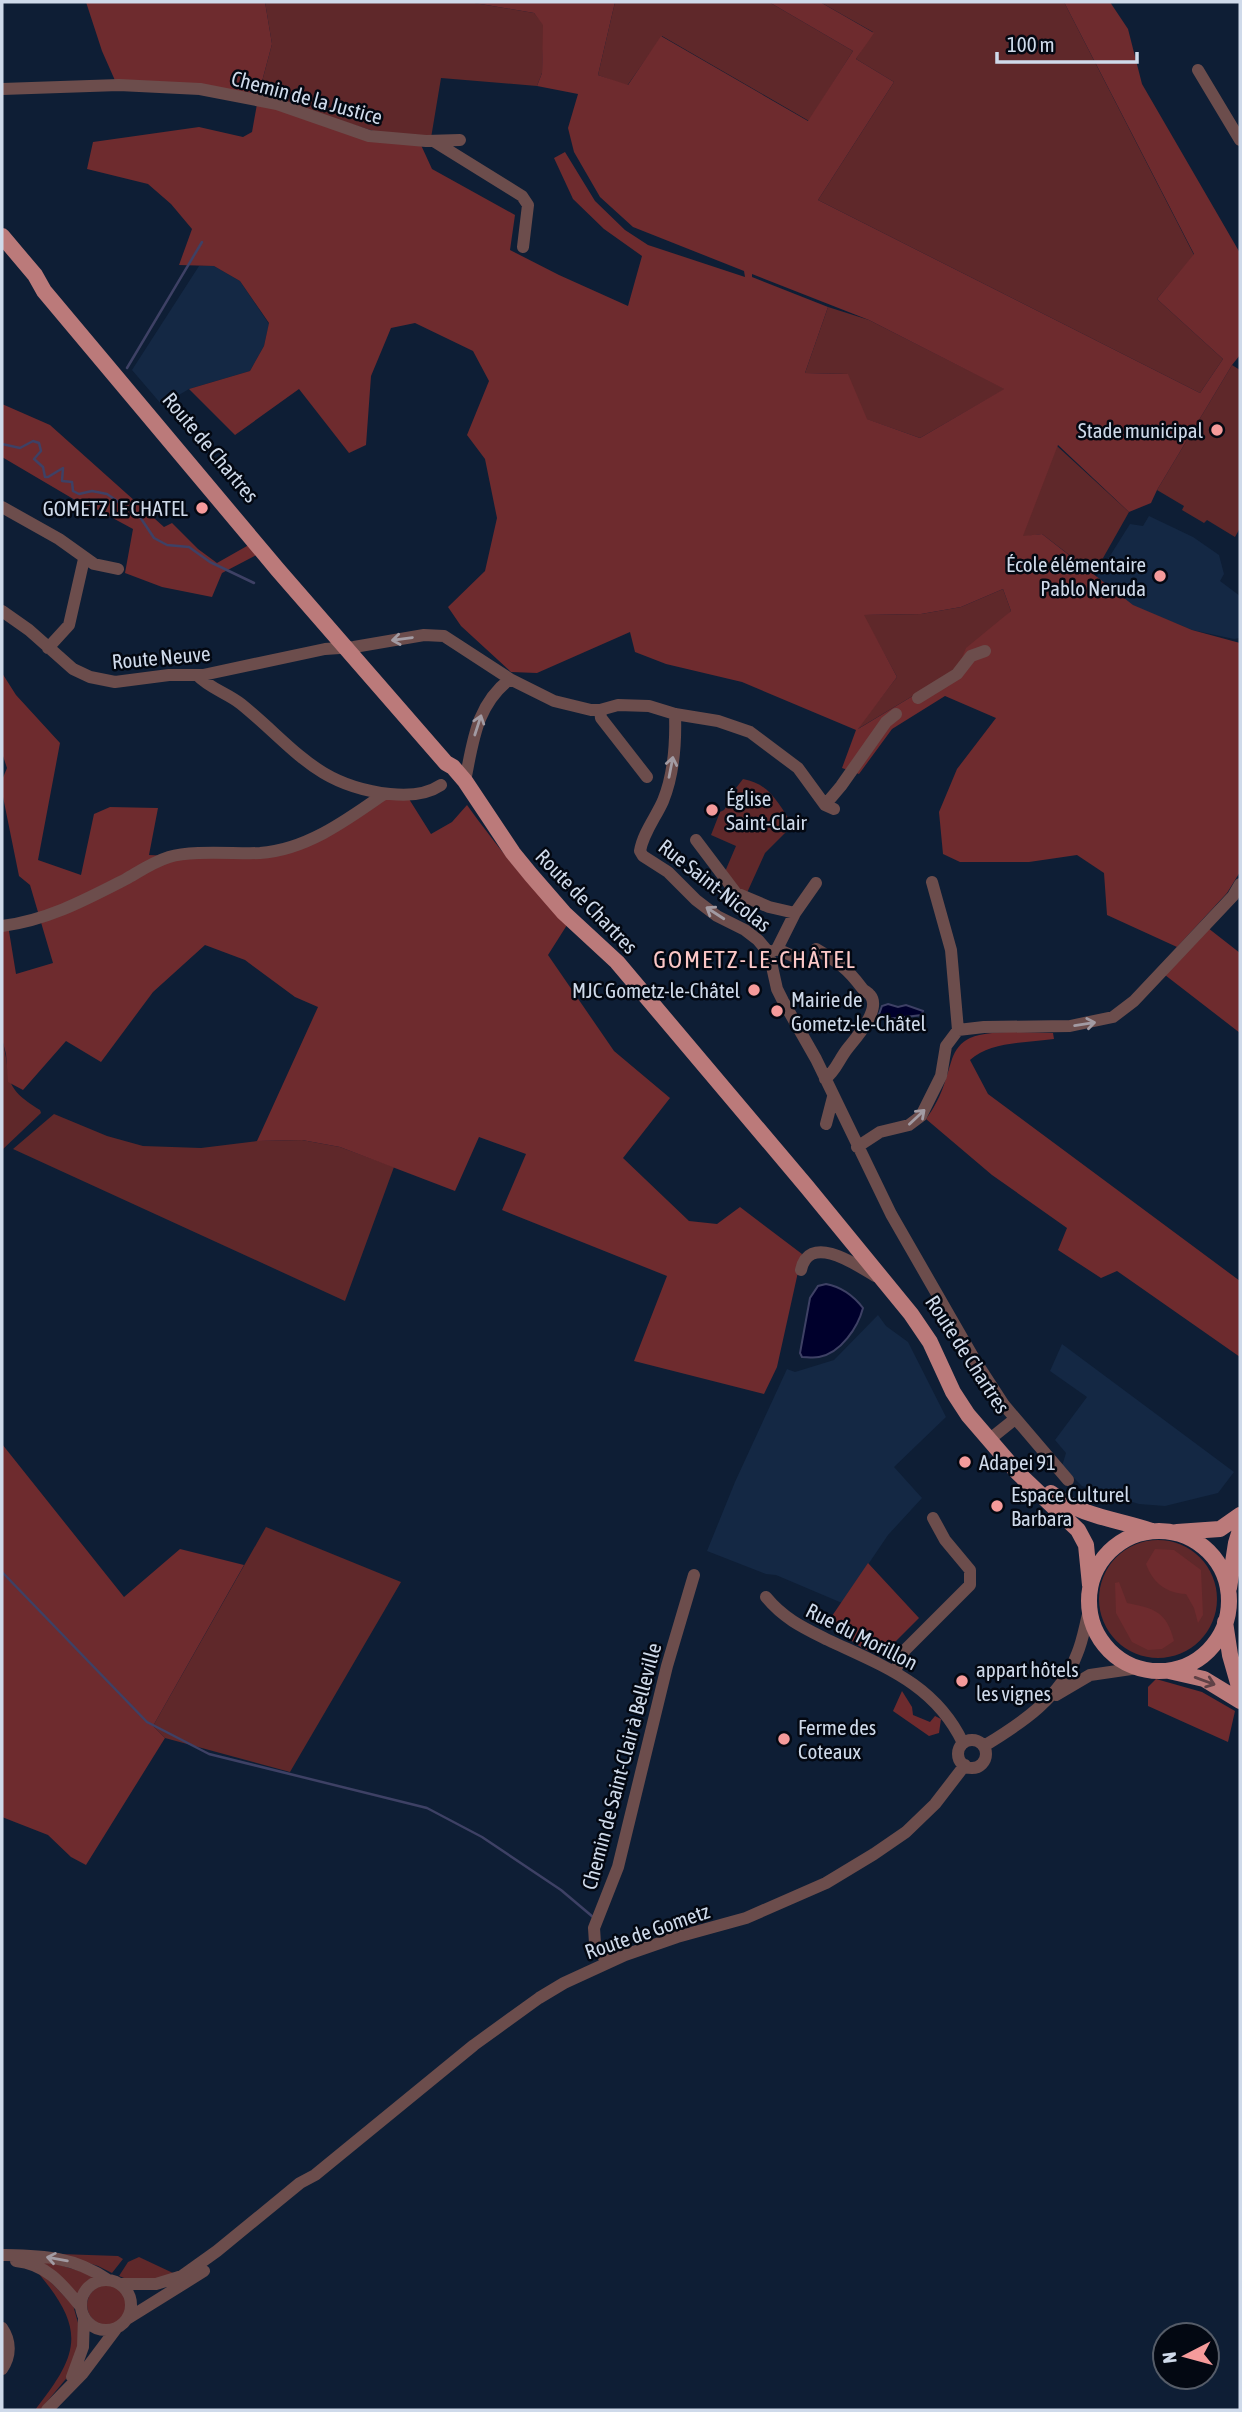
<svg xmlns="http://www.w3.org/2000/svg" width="1242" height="2412" viewBox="0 0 1242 2412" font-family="'Asap Condensed',sans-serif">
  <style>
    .built { fill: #142844 }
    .green { fill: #5f282a }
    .forest { fill: #6e2b2e; fill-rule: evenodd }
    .water { fill: #00002c; stroke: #3e4165; stroke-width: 2 }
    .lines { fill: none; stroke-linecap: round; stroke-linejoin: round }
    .stream { stroke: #3e4165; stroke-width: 2.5 }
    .minor { stroke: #6c4d4c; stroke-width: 12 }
    .major { stroke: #bb7a7a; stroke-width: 16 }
    .oneway { stroke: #a29ba3 }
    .oneway2 { stroke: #5f4146 }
    .poi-dot { fill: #f59b9b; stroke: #030812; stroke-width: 2.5 }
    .labels { text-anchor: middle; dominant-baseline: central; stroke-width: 5; stroke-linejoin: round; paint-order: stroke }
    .street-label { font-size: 21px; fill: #cfdaea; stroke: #030812 }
    .poi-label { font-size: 21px; fill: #cfdaea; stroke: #030812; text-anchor: start }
    .quarter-label { font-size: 24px; letter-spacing: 2px; fill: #fcc8c7; stroke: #030812 }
  </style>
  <rect width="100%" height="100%" fill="#0e1e35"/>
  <!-- built -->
  <path class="built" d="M199 266H214L240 281 269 324 264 346 250 371 189 389 162 405 132 370Z
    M1149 516 1193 537 1219 555 1224 574 1220 581 1240 596V638L1234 639 1192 630 1133 606 1096 578 1130 524 1143 526Z
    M878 1315 886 1326 908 1342 946 1417 894 1467 922 1498 888 1535 842 1603 776 1575 766 1574 707 1551 735 1482 787 1369 795 1372 834 1360Z
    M1062 1344 1234 1472 1218 1493 1165 1506 1139 1504 1082 1486 1062 1466 1066 1453 1055 1440 1087 1397 1050 1371Z"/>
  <!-- green -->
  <path class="green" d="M265 2H469L534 13 544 25 542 73 537 86 441 78 431 138 380 133 280 102 270 90 260 89 272 44Z
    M615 2H769L853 51 809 121 662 36 627 86 598 75Z
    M820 2H1064L1194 255 1157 299 1223 359 1200 393 818 200 894 82 856 59 873 32Z
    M828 307 869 320 1005 389 920 438 866 419 847 374 805 373Z
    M1232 365 1240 370V528L1235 537 1207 520 1204 523 1182 510 1184 506 1157 490Z
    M1057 446 1129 512 1094 574 1042 534 1022 537Z
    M1003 589 1011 611 955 675 916 694 856 730 897 677 863 615 921 614 961 607Z
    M743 779C771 784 778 804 793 825L765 853 746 895 724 874 736 846 711 835 720 812 724 810 738 790 736 788Z
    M2 1039C13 1080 0 1085 40 1110L41 1113 2 1150Z
    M54 1114 107 1136 143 1146 201 1148 257 1141 302 1140 340 1147 394 1167 345 1301 13 1149Z
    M266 1527 401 1582 290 1772 165 1738 153 1726Z
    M1099 1599a59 59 0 1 1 118 0a59 59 0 1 1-118 0Z
    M60 2254 118 2256 123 2259 112 2273 98 2266Z
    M139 2257 173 2273 166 2279 124 2278 119 2276 128 2262Z
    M43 2260 96 2276 87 2281 78 2294 41 2265Z
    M40 2271 73 2305 80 2330V2343L70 2374 40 2410H35C78 2355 87 2331 39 2274Z
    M87 2305a20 20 0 1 1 40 0a20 20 0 1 1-40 0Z"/>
  <!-- forest -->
  <path class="forest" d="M86 2H265L272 44 257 100 117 85 102 51Z
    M469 2H615L598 75 628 85 661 36 808 121 853 51 769 2H820L874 33 856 59 894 82 818 200 1200 393 1223 359 1157 299 1194 254 1064 2H1110L1128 29 1142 84 1240 253V355L1232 365 1157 490 1151 503 1129 512 1058 445 1023 536 1042 534 1133 605 1192 630 1240 643V872L1227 893 1177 947 1107 915 1104 873 1077 855 1029 862H960L943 854 939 812 957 769 996 718 945 696 892 729 859 774 842 768 856 730 742 682 666 664 635 652 630 632 537 673 511 672 461 626 448 607 485 571 497 518 485 459 467 435 489 381 473 351 415 323 391 328 371 376 366 445 349 453 299 389 235 435 189 389 250 371 264 346 269 323 240 281 214 266 179 265 192 229 171 204 148 184 87 169 93 142 199 127 243 137 252 132 257 104 421 145 432 169 515 215 510 250 559 275 628 306 642 256 604 229 573 199 554 158 565 152 595 201 625 230 648 245 745 277 744 271 633 227 600 197 574 152 568 128 578 94 537 86 542 73 543 25 534 13ZM752 274 869 320 1004 389 920 438 867 419 848 374 805 373 828 307 752 277ZM1003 589 1011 611 966 648 955 675 916 694 858 729 897 677 864 615 921 614 961 607Z
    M2 404 50 425 164 527 172 523 198 549 217 563 254 542 262 552 222 573 212 597 162 587 125 573 133 529 96 509H89L79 518 74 513 78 506 75 500 2 457Z
    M2 673 16 695 60 743 38 860 81 875 94 814 110 807 158 808 149 855 214 858 288 852 378 800 409 799 431 834 452 822 467 805C498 848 530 887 567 925L548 955 614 1051 670 1098 623 1158 689 1221 717 1224 740 1207 802 1254 777 1367 764 1394 634 1361 667 1276 502 1210 526 1154 479 1137 455 1191 340 1147 302 1140 257 1141 318 1007 295 997 245 960 205 945 153 992 101 1062 66 1041 23 1090 8 1082 6 1054 2 1039V926L8 925 16 974 53 963 30 885 19 876 2 792V780L7 768 2 753Z
    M1208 928 1240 953V1033L1165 975Z
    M1053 1033 1054 1039C1027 1043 990 1041 970 1060L988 1094 1240 1281V1357L1117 1271 1101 1278 1058 1250 1067 1228 992 1175 926 1119C942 1097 944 1084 952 1059 955 1050 961 1042 970 1038 992 1029 1029 1033 1053 1033Z
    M2 1444 124 1597 180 1549 244 1565 153 1726 165 1738 86 1865 71 1857 48 1835 2 1817Z
    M1155 1549 1174 1550 1201 1570 1203 1615 1198 1623 1194 1608 1186 1594C1166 1593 1153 1583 1146 1564Z
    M868 1563 919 1618 883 1654C867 1653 854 1644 843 1633L835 1632 832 1616Z
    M1119 1582 1127 1603C1154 1608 1167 1612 1174 1641L1162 1649 1148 1650 1132 1642 1116 1613 1115 1583Z
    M1156 1679 1202 1692 1235 1711 1228 1742 1148 1706V1687Z
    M902 1691 912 1707 913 1715 930 1722 935 1716 941 1719 939 1733 929 1736 893 1711Z"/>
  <!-- water -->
  <path class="water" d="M888 1004 898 1007 906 1005 923 1011 922 1015 887 1019 878 1017 882 1006Z
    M826 1284C842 1287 853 1295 863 1308 858 1327 841 1353 819 1357 813 1358 807 1357 802 1357L800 1353 810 1298 818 1286Z"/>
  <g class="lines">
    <!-- stream -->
    <path class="stream" d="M127 368 202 242
      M2 444 20 448 33 441 39 443 41 451 34 459 43 467 45 477H48L63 468 62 481 72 482 73 491 79 494 92 491 107 494 140 517 154 538 167 545 189 547 210 562 254 583
      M2 1572 147 1722 209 1754 427 1808 482 1837 561 1890 593 1917"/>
    <!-- minor -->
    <path class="minor" d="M1198 70 1240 140
      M2 89 119 85 200 89 277 104 369 136 426 141 460 140
      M435 142 522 196 528 205 523 247
      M2 507 59 539 94 564 118 569
      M2 611 29 630 73 669 90 677 115 682 169 675H203L325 649 354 647 424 635 444 636 510 679 554 701 591 710H600L618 705 649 706 675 714 718 721 750 732 798 768 825 805 834 809
      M48 648 69 625 84 559
      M197 675C209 688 227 693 241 704 294 747 316 786 390 794 408 796 426 795 441 785
      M918 698 957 674 971 656 985 651
      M600 710 601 718 647 777
      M675 714C676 743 674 774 663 801 656 817 643 833 640 851L643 856 668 872 696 900 717 916 745 930 758 940 769 953 777 989 783 1001 816 1059 891 1214 976 1362 1004 1405 1068 1480
      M465 781C473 742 476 705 510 679
      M825 805 841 786 886 722 896 714
      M696 840 736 893 769 907 795 913
      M932 882 951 950 958 1030
      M2 926C48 920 85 900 126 879 140 871 153 862 169 857 192 850 234 854 260 853 306 850 347 820 384 794
      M777 949 795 957
      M816 949C838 962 847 968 862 988 864 991 868 992 870 995 882 1009 856 1038 848 1048 839 1059 836 1071 825 1079
      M769 953 777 949 795 913 816 883
      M826 1124 833 1097
      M857 1147 880 1132 909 1125 921 1116 941 1076 946 1046 958 1030 984 1027 1070 1026 1113 1017 1134 1001 1233 896 1240 884
      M801 1270C809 1232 857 1265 875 1276H880
      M990 1439 1015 1419
      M766 1597C784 1619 804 1628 828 1640 883 1666 935 1684 963 1743
      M895 1671 905 1650 970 1585V1570L945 1540 933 1518
      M1056 1695 1090 1675 1138 1668
      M958 1754a14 14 0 1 1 28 0a14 14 0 1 1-28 0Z
      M984 1746C1022 1723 1061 1697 1077 1654 1083 1640 1085 1625 1089 1611
      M607 1962 595 1943 594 1928 618 1867 667 1666 694 1575
      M2 2255C43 2256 73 2256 108 2280
      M16 2261C47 2264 63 2285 81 2307
      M81 2305a25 25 0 1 1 50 0a25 25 0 1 1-50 0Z
      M121 2284H156L182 2276 217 2251 300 2183 315 2175 474 2045 539 1998 564 1983 625 1955 677 1937 746 1918 826 1883 874 1854 906 1832 935 1804 965 1765
      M127 2319 204 2271
      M2 2328C11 2341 11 2356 2 2369
      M72 2377 83 2347 84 2317
      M47 2410 83 2373 116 2329"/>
    <!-- major -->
    <path class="major" d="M2 236 35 275 44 291 278 570 446 763 453 767 465 781 513 853 531 875 564 913 617 962 807 1187 911 1314 930 1342 953 1392 968 1415 1018 1473 1078 1530 1086 1545 1090 1585
      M1051 1493C1082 1517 1117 1519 1152 1531
      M1089 1601a70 70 0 1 1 140 0a70 70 0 1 1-140 0Z
      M1177 1532 1220 1529 1240 1515
      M1229 1588 1236 1543 1240 1530
      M1225 1622 1230 1655 1240 1690
      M1169 1671 1204 1679 1240 1701"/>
  </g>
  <!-- one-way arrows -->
  <defs><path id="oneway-shaft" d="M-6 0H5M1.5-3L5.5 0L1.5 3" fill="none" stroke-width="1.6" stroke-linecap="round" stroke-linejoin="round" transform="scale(1.75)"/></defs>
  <g class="oneway">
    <use href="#oneway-shaft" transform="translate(402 639) rotate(172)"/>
    <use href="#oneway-shaft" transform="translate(478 725) rotate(-72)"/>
    <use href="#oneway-shaft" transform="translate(671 767) rotate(-79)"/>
    <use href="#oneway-shaft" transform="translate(715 913) rotate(-147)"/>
    <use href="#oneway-shaft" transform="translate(1085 1024) rotate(-9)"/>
    <use href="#oneway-shaft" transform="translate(917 1117) rotate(-43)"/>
    <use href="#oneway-shaft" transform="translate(57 2259) rotate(-170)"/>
  </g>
  <use class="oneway2" href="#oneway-shaft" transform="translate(1205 1681) rotate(20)"/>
  <!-- markers -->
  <g class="poi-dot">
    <circle cx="1217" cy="430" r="7"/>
    <circle cx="202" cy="508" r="7"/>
    <circle cx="1160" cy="576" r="7"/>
    <circle cx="712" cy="810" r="7"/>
    <circle cx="754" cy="990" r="7"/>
    <circle cx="777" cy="1011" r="7"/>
    <circle cx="965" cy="1462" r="7"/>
    <circle cx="997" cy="1506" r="7"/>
    <circle cx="962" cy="1681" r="7"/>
    <circle cx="784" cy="1739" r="7"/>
  </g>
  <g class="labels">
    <!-- street labels -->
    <g class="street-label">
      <text transform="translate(307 97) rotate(15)">Chemin de la Justice</text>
      <text transform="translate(211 447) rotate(50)">Route de Chartres</text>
      <text transform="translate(161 657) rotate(-5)">Route Neuve</text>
      <text transform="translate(715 885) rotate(38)">Rue Saint-Nicolas</text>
      <text transform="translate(587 901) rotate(46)">Route de Chartres</text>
      <text transform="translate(968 1354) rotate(57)">Route de Chartres</text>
      <text transform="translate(862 1636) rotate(27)">Rue du Morillon</text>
      <text transform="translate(621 1766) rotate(-75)">Chemin de Saint-Clair à Belleville</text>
      <text transform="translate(647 1931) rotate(-19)">Route de Gometz</text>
    </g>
    <!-- poi labels -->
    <g class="poi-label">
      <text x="1203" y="430" text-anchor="end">Stade municipal</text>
      <text x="188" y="508" text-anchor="end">GOMETZ LE CHATEL</text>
      <text x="1146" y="564" text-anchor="end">École élémentaire<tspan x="1146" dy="24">Pablo Neruda</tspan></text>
      <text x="726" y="798">Église<tspan x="726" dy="24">Saint-Clair</tspan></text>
      <text x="740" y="990" text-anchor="end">MJC Gometz-le-Châtel</text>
      <text x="791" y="999">Mairie de<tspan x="791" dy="24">Gometz-le-Châtel</tspan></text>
      <text x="979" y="1462">Adapei 91</text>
      <text x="1011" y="1494">Espace Culturel<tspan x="1011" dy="24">Barbara</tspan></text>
      <text x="976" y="1669">appart hôtels<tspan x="976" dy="24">les vignes</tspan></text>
      <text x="798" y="1727">Ferme des<tspan x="798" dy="24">Coteaux</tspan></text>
    </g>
    <!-- quarter labels -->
    <g class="quarter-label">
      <text x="755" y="959">GOMETZ-LE-CHÂTEL</text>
    </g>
  </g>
  <!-- border -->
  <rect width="1242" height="2412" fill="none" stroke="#cfdaea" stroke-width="7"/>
  <!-- north arrow -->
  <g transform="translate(1186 2356) rotate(264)"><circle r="33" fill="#030812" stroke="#555c68" stroke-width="2"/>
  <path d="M0-5L12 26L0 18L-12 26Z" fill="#f59b9b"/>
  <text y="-10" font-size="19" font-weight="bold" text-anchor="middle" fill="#cfdaea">N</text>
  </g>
  <!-- scale -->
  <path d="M997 52v10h140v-10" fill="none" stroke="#cfdaea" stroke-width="3.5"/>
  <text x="1007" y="52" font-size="21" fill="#cfdaea" stroke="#030812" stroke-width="5" paint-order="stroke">100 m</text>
</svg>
